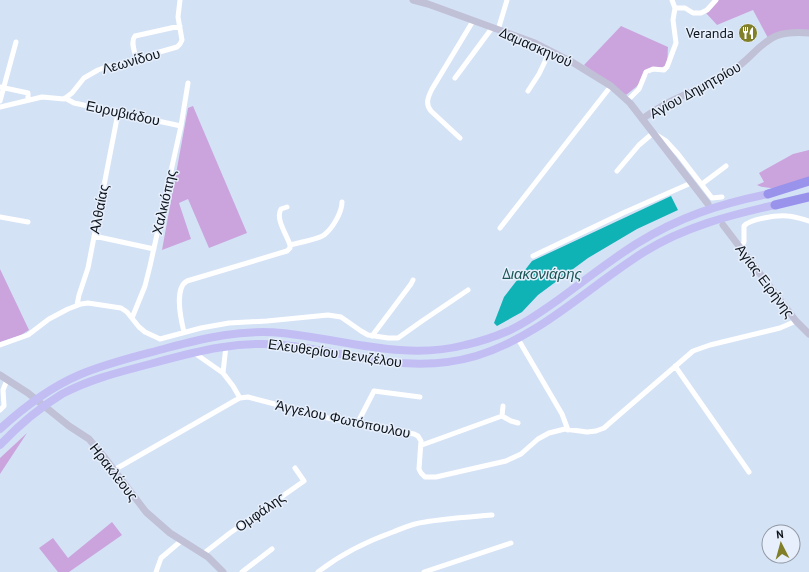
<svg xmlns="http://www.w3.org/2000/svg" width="809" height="572" viewBox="0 0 809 572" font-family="'PT Sans',sans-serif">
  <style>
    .green { fill: #cba4dd }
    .water { fill: #0fb2b5 }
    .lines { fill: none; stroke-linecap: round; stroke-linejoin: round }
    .street { stroke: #fff; stroke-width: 5 }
    .secondary { stroke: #c0c0d7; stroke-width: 7 }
    .primary { stroke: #c2bef4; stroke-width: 8 }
    .highway { stroke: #9993ec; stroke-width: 9 }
    .labels { text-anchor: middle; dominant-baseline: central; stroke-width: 3; stroke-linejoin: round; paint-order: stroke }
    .poi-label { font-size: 14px; fill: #0e131a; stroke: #e6effb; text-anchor: end }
    .street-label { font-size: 14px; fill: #0e131a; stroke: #e6effb }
    .water-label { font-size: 15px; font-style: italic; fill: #1c5657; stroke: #e6effb }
  </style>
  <rect width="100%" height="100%" fill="#d4e2f6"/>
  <!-- green -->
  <path class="green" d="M717 0H809V31L768 38 753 10 717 25 706 13 712 8Z
    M621 26 668 47C667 60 670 69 654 68L636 87 626 95 584 65Z
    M193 106 247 233 209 248 188 199 179 203 191 239 162 250 188 108Z
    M809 150V178C792 183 774 193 757 185L764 182 759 173 793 154Z
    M0 269 29 330 21 335 0 342Z
    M27 433 0 474V458Z
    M112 522 122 535 69 572H58L39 548 53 538 68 558Z"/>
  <!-- water -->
  <path class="water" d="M671 196 678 210 637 229 588 258 538 295 522 312 497 326 494 323 504 297 532 261Z"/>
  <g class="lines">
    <!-- street -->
    <path class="street" d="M672 0 675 8
      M675 8H685L693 13H701L707 10 716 0
      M498 30 507 0
      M137 60C135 53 130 42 135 36L180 26
      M455 78 492 28
      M0 87 28 93V100
      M528 91 539 74 550 51
      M65 98 74 103 181 126
      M628 100 639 89 646 72 653 69 664 70 667 67 676 43 673 20 675 8
      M0 101 16 42
      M0 107 42 97 64 99 72 93 84 78 98 70 106 67 135 61 156 53 177 47 180 44 182 40 178 17 180 0
      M460 138 431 111C425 104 428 97 432 89L473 21
      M617 171 639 145 653 133 666 141 678 154 712 198 722 197
      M702 184 726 166
      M0 217 28 222
      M500 228 611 86
      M94 236 154 249
      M290 245C297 243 319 239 324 235 333 228 342 212 342 202
      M740 248 744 242V226C750 219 777 215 787 216 794 216 802 219 809 221
      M533 256 623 213 691 183
      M77 305 79 295 88 268 118 113
      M132 318 145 286 150 266 181 126 188 83
      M184 332C181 320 174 288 187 281L287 251 290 248V245C287 235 275 219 281 209L287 207
      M372 336 411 284 413 280
      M160 339 201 328 229 323 267 321 328 315 341 317 361 331 368 335 388 338H398L422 321 468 290
      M518 339 562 414 568 430
      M0 345 28 335 49 319 68 309 81 304 88 303 121 308 127 312 139 327 145 332 160 339
      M193 352 223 373 233 386 240 398
      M675 366 749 472
      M223 373 226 346
      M0 410 4 406 3 390 7 380
      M502 416 511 421 518 423
      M502 416 503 406
      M357 424 374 391 420 397
      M422 445 502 416
      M114 470 236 400 240 398 248 397 328 418 414 434 418 436 421 441 419 469 421 473 425 477H436L506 461 521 454 538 439 549 433 565 429 587 432 596 431 604 428 612 421 693 351 710 345 780 328 796 321
      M203 554 230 533 304 481 295 468
      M156 572 161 558 181 541
      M242 572 272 549
      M318 572C341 554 365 542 393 532 403 528 414 523 425 522 447 518 470 517 492 515
      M424 572 511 543"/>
    <!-- secondary -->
    <path class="secondary" d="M413 0 428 4 535 43 572 62 611 86 630 103 708 204
      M642 119C661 105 677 98 698 89 710 83 722 76 733 70 750 60 758 44 776 36 787 32 798 32 809 33
      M723 225 796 321 809 334
      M0 375 28 393 69 426 89 439 105 458 146 512 170 533 208 557 223 572"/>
    <!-- primary -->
    <path class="primary" d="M0 429C24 407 49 388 79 375 107 363 138 356 167 348 205 338 242 329 282 333 342 339 404 361 465 345 479 342 494 337 508 331 526 323 542 311 558 300 584 281 609 261 636 244 679 217 719 204 768 194
      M0 445C19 425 39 408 62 394 90 379 120 372 150 364 197 351 242 339 292 346 354 354 412 375 476 356 541 336 588 287 644 252 684 227 730 215 775 205"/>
    <!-- highway -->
    <path class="highway" d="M768 194 809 181
      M775 205 809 197"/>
  </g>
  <!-- icons -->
  <defs>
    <g id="restaurant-disc" transform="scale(1)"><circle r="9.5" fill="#817f28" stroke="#e6effb"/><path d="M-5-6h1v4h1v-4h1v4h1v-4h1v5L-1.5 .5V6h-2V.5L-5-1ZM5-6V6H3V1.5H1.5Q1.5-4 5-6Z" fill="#fff"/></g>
  </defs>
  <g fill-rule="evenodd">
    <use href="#restaurant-disc" x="748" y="33"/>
  </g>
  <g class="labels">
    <!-- poi labels -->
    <g class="poi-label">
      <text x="734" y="33">Veranda</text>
    </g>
    <!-- street labels -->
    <g class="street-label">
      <text transform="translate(536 47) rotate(24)">Δαμασκηνού</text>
      <text transform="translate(131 61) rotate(-16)">Λεωνίδου</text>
      <text transform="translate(695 90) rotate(-29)">Αγίου Δημητρίου</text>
      <text transform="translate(123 113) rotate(12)">Ευρυβιάδου</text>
      <text transform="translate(164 202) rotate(-77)">Χαλκιόπης</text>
      <text transform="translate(99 209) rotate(-79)">Αλθαίας</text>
      <text transform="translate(765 281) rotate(53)">Αγίας Ειρήνης</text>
      <text transform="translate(335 353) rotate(8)">Ελευθερίου Βενιζέλου</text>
      <text transform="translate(343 419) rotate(12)">Άγγελου Φωτόπουλου</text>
      <text transform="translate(114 472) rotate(52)">Ηρακλέους</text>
      <text transform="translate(260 512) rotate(-35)">Ομφάλης</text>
    </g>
    <!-- water labels -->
    <g class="water-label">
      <text x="542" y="273">Διακονιάρης</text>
    </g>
  </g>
  <!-- north arrow -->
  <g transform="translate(781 544) rotate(354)"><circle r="19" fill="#e6effb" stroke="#9097a1"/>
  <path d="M0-3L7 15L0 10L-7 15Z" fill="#817f28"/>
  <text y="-6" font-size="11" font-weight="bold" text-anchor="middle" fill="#0e131a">N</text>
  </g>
</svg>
